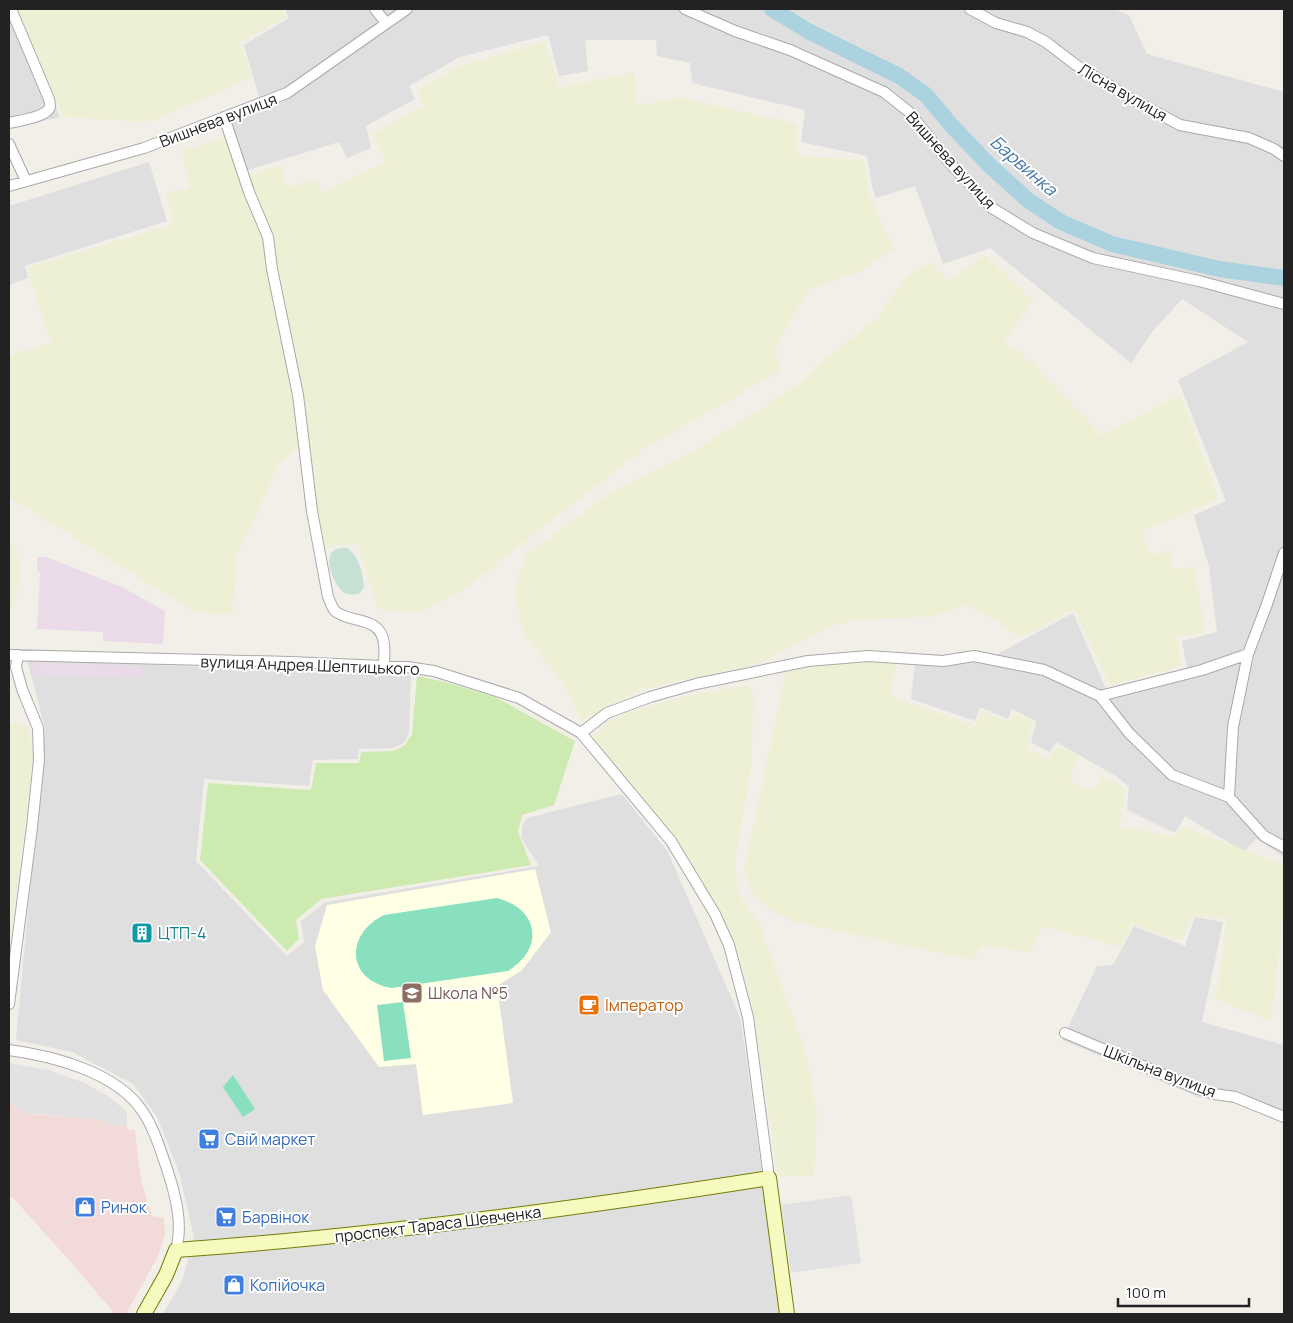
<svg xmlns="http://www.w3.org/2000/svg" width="1293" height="1323" viewBox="0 0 1293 1323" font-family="Manrope,sans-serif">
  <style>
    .residential { fill: #e0dfdf }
    .commercial { fill: #f2dad9 }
    .industrial { fill: #ebdbe8 }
    .education { fill: #ffffe5 }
    .farmland { fill: #eef0d5 }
    .grass { fill: #cdebb0 }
    .wetland { fill: #c6e0d4 }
    .pitch { fill: #88e0be }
    .parking { fill: #e2e2e2 }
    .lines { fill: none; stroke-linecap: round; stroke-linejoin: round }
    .river { stroke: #aad3df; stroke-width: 16 }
    .street-casing { stroke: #a9a9a9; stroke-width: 12 }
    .secondary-casing { stroke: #707d05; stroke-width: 16 }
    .street { stroke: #fff; stroke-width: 10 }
    .secondary { stroke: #f7fabf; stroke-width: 14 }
    .labels { text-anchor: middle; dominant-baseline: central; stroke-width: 4; stroke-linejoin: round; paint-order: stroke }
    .street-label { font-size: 16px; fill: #222; stroke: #fff }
    .culture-label { font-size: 16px; fill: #0d838f; stroke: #fff; text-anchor: start }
    .education-label { font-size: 16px; fill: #785e54; stroke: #fff; text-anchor: start }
    .food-label { font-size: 16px; fill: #c56008; stroke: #fff; text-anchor: start }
    .shop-label { font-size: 16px; fill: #366cbe; stroke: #fff; text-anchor: start }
    .water-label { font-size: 18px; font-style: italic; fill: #4a7aab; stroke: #fff }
  </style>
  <rect width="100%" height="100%" fill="#f2efe9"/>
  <!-- residential -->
  <path class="residential" d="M9 9H14L60 117 9 129Z
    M285 9H1114L1129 15 1147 54 1284 92V857L1256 839 1244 852 1185 816 1175 833 1127 810 1129 787 1116 776 1056 742 1050 752 1031 743 1036 721 1012 709 1008 719 980 707 975 721 911 699 916 654 945 655 968 651 996 655 1073 613 1106 689 1187 668 1182 641 1217 632 1209 567 1194 515 1226 501 1178 380 1248 342 1182 299 1152 332 1131 363 990 248 943 264 915 186 876 198 872 186 867 156 801 142 805 110 692 83 690 63 657 56 656 40H585L588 71 559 76 548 35 460 57 409 86 415 99 366 126 371 148 347 158 339 142 239 173 219 113 259 97 244 45 289 18Z
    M149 162 167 221 25 266 28 278 9 285V206Z
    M27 660 411 675 409 733 404 743 393 748 359 749 358 759 313 760 309 786 204 779 196 861 287 956 304 942 301 921 326 902 539 866 522 839V827L527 818 622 794 668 852 741 1020 781 1314H163L182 1281 194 1237 179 1172 157 1117 133 1084 72 1052 16 1040 45 728Z
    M1195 917 1223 922 1202 1022 1284 1045V1123L1234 1102 1198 1097 1062 1040 1097 966 1113 965 1134 926 1185 946Z"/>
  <!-- commercial -->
  <path class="commercial" d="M9 1103 30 1114 105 1120 106 1125 127 1126 129 1130H135L141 1181 152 1216 164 1218 165 1235 158 1256 126 1314H115L69 1260 14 1199 9 1196Z"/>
  <!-- industrial -->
  <path class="industrial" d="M37 557H46L122 587 165 611 163 644 103 641V632L37 629 40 573 37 572Z
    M33 662 141 666V678L32 674Z"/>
  <!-- education -->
  <path class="education" d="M535 869 551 932 522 970 497 986 513 1103 423 1115 416 1064 379 1067 323 990 315 946 327 905Z"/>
  <!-- farmland -->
  <path class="farmland" d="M17 9H281L286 18 240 41 251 78 148 122 64 117Z
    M545 41 559 88 634 72 636 106 678 97 797 124V155L865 161 868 191 894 249 860 271 808 290 774 351 780 371 645 448 464 589 419 613 379 610 357 543 323 548 304 440 278 466 237 554 232 614 197 613 9 497V356L51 343 27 268 174 224 165 192 190 189 182 150 226 138 238 177 280 166 287 187 316 179 322 192 386 163 373 134 423 105 417 90 459 66Z
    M985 255 1033 301 1004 341 1034 364 1102 436 1180 394 1219 499 1142 531 1149 555 1169 551 1174 569 1194 567 1205 633 1177 636 1182 666 1110 685 1074 610 1022 637 968 604 934 616 850 621 824 629 758 664 641 689 581 721 565 685 523 632 514 591 526 555 615 490 703 445 801 383 820 363 877 318 908 275 932 262 947 282Z
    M9 541 15 543 20 570 15 603 9 610Z
    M856 661H897L889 696 976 726 982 711 1009 722 1013 713 1033 721 1027 749 1049 759 1056 746 1079 755 1069 780 1093 791 1102 776 1125 788 1120 826 1176 837 1181 826 1284 865V910L1271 1022 1216 998 1227 919 1193 915 1181 941 1133 924 1121 947 1044 926 1030 952 981 947 973 960 795 922 767 908 757 898 748 883 744 871 786 671 808 666Z
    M749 685 754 700 751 768 735 863 738 895 759 923 807 1057 817 1114 814 1176H778L755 1020 743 967 719 911 683 850 591 739 607 724 626 713 686 696Z
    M9 723 27 724 34 754 9 948Z"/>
  <!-- grass -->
  <path class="grass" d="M417 676 445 682 495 697 575 741 554 805 522 815 518 832 531 865 321 899 296 920 299 939 287 951 200 860 208 783 311 790 316 763H359L361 752 394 751 405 745 412 734Z"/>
  <!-- wetland -->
  <path class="wetland" d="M347 548C360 557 362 572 364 587L359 594C353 595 348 595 343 592 335 585 324 562 332 552 336 548 342 548 347 548Z"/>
  <!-- pitch -->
  <path class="pitch" d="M497 898C539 909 545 948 508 971L392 988C347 981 344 935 384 915Z
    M403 1002 411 1058 384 1061 377 1005Z
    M233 1075 255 1109 243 1117 223 1087Z"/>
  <!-- parking -->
  <path class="parking" d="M9 1063 49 1070 82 1082 107 1095 127 1112V1126L106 1125 105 1120 25 1113 9 1103Z
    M851 1195 861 1263 791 1273 781 1205Z"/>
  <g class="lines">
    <!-- river -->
    <path class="river" d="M772 9 808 31 899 76 926 95 951 125 989 165 1029 201 1061 222 1112 244 1219 269 1284 278"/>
    <!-- street casing -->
    <g class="street-casing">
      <path id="street" d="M375 9 386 23
        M685 9 735 31 790 50 884 92 908 111 949 162 992 208 1033 233 1093 258 1199 281 1284 304
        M970 9 996 23 1027 32 1046 42 1076 65 1130 98 1180 125 1249 138 1274 149 1284 156
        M224 117 249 192 268 237 272 269 298 395 312 511 328 597C330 601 332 608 335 611 350 624 381 615 384 644 385 651 384 659 384 667
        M9 123C18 121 47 117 50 107 50 104 50 102 49 99L11 9
        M9 144 26 181
        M9 186 144 148 287 93 407 9
        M9 655 290 662 407 667 434 671 519 698 581 733 671 841 715 914 729 945 748 1017 769 1178
        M1100 696 1202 670 1248 654
        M581 733 607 713 650 697 696 684 808 661 868 656 943 661 974 656 1044 670 1100 696 1129 733 1172 775 1229 797 1264 836 1284 847
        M1229 797 1233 727 1248 654 1267 604 1284 553
        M9 1004 32 827 39 760 38 728 22 689 16 667 18 655
        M1065 1033 1193 1087 1214 1094 1235 1097 1284 1117
        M9 1050C53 1056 117 1072 143 1112 155 1130 161 1152 168 1172 176 1197 183 1225 176 1250"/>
    </g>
    <!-- secondary casing -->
    <g class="secondary-casing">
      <path id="secondary" d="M144 1314 166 1275 176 1250C375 1236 573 1209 769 1178L787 1314"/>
    </g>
    <!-- street -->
    <use href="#street" class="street"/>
    <!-- secondary -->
    <use href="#secondary" class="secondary"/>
  </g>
  <!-- icons -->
  <defs>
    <g id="building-square" transform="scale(1.125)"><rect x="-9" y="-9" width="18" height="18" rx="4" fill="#0f9aa8" stroke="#fff"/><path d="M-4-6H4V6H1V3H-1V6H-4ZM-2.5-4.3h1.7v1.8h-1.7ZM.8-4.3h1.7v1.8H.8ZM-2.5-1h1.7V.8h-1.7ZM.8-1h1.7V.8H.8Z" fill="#fff"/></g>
    <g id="school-square" transform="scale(1.125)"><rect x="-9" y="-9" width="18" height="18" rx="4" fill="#8d6e63" stroke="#fff"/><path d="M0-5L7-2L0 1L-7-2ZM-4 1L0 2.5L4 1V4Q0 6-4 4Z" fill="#fff"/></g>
    <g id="cafe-square" transform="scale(1.125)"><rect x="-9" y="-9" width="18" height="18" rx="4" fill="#e8710a" stroke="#fff"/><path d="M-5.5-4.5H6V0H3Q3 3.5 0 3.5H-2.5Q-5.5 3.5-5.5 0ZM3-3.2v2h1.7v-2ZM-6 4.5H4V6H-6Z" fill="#fff"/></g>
    <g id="supermarket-square" transform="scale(1.125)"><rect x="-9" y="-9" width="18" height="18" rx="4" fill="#3f7fe0" stroke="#fff"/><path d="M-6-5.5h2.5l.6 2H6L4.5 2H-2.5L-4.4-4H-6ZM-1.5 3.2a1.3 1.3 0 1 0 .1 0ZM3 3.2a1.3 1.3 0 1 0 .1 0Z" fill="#fff"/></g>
    <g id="shop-square" transform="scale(1.125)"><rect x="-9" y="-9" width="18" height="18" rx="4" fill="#3f7fe0" stroke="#fff"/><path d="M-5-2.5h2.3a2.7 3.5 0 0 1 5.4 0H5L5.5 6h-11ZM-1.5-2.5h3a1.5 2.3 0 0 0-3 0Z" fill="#fff"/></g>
  </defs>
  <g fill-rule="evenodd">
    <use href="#building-square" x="142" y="933"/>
    <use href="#school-square" x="412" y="993"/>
    <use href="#cafe-square" x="589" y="1005"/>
    <use href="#supermarket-square" x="209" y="1139"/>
    <use href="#shop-square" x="85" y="1207"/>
    <use href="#supermarket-square" x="226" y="1217"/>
    <use href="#shop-square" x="234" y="1285"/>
  </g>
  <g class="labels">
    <!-- street labels -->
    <g class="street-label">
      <text transform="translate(1123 92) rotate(30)">Лісна вулиця</text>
      <text transform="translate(218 120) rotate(-21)">Вишнева вулиця</text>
      <text transform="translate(951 160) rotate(48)">Вишнева вулиця</text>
      <text transform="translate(310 665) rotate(2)">вулиця Андрея Шептицького</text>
      <text transform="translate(1160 1071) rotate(21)">Шкільна вулиця</text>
      <text transform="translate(438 1224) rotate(-7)">проспект Тараса Шевченка</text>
    </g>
    <!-- culture labels -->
    <g class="culture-label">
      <text x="158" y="933">ЦТП-4</text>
    </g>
    <!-- education labels -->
    <g class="education-label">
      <text x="428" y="993">Школа №5</text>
    </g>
    <!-- food labels -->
    <g class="food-label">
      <text x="605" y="1005">Імператор</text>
    </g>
    <!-- shop labels -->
    <g class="shop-label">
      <text x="225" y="1139">Свiй маркет</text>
      <text x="101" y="1207">Ринок</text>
      <text x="242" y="1217">Барвінок</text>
      <text x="250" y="1285">Копійочка</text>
    </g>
    <!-- water labels -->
    <g class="water-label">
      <text transform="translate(1024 165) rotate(41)">Барвинка</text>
    </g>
  </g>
  <!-- border -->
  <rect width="1293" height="1323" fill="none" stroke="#222222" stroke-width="20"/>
  <!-- scale -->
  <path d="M1118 1298v8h131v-8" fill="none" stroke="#222222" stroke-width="2.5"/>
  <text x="1126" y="1298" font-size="15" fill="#222222" stroke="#ffffff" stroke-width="4" paint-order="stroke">100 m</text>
</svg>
